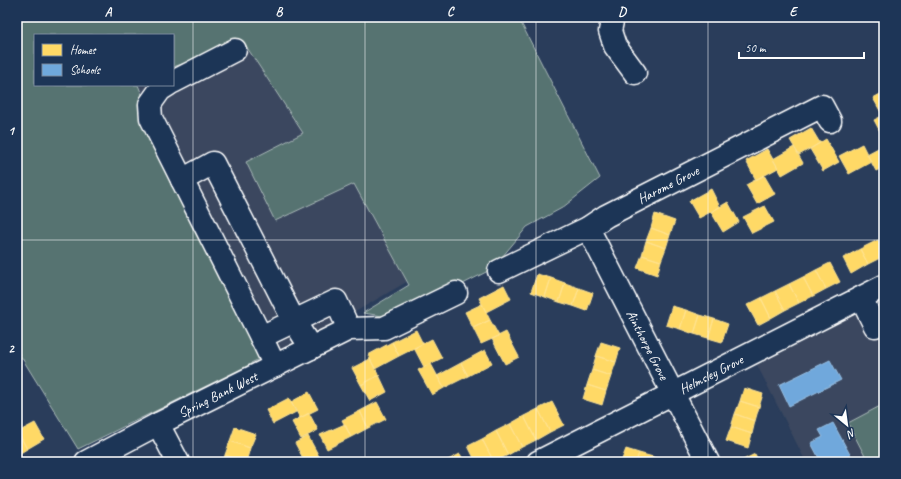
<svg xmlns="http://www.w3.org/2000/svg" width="901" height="479" viewBox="0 0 901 479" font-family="Caveat,sans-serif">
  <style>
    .built { fill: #3a475f }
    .green { fill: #567371; stroke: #aab9b8 }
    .homes { fill: #ffd966; stroke: #ffe494 }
    .schools { fill: #6fa8dc; stroke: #9ac2e6 }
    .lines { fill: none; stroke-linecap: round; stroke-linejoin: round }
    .minor-casing { stroke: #fff; stroke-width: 25 }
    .minor { stroke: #1d3557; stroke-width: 22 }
    .grid { fill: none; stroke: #fff; stroke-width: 1; stroke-opacity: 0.55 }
    .labels { text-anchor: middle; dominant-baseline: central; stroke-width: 4; stroke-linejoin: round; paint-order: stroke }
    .street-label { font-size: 14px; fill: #fff; stroke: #1d3557 }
    .neatline { fill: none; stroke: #fff; stroke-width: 1.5 }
    .grid-label { font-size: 13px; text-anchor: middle; font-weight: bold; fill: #fff }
  </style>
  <rect width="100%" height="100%" fill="#2a3d5b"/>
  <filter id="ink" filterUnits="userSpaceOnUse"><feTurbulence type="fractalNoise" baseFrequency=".025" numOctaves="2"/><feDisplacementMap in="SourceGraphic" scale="8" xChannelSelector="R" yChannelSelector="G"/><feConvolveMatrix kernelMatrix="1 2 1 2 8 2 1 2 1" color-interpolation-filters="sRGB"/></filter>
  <g filter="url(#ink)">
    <!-- built -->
    <path class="built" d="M298 17 422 273 343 319 251 364 96 85H173V35Z
      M884 300V462H806L757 365Z"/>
    <!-- green -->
    <path class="green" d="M17 17H518L600 178 562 208 527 227 492 269 426 303 389 317 363 313 409 285 354 184 275 221 246 162 303 133 244 43 173 67V35H35V85H138L172 167 263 357 251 363V364L78 449 17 350Z
      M884 404V462H868L848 423Z"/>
    <!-- homes -->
    <path class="homes" d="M884 92V115L883 116 873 98Z
      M884 115V139L874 120Z
      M811 128 820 143 799 155 790 140Z
      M826 139 839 162 823 171 810 149Z
      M862 144 871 162 849 174 839 156Z
      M884 145V167L876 171 867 154Z
      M794 147 803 163 782 175 773 159Z
      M767 149 778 168 756 180 746 161Z
      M764 175 775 194 757 204 746 185Z
      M711 189 720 207 699 218 689 201Z
      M728 202 739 222 723 232 711 212Z
      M765 206 774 222 752 233 743 217Z
      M655 214 675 221 670 235 651 228Z
      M651 228 670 235 666 248 646 241Z
      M878 240 884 252V256L868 264 860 249Z
      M646 241 666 248 661 261 642 255Z
      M860 249 868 264 851 274 843 258Z
      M642 255 661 261 657 275 637 268Z
      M830 263 840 282 826 289 816 270Z
      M816 270 826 289 813 296 803 277Z
      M537 274 551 278 545 297 531 292Z
      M803 277 813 296 799 303 789 284Z
      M551 278 565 283 559 302 545 297Z
      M565 283 579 288 573 306 559 302Z
      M789 284 799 303 785 310 775 291Z
      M504 285 511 299 486 312 479 298Z
      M579 288 593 293 587 311 573 306Z
      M775 291 785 310 771 318 761 298Z
      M761 298 771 318 758 325 747 305Z
      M482 304 490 320 473 328 465 312Z
      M672 306 686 310 680 329 666 325Z
      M686 310 700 315 694 334 680 329Z
      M700 315 714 319 708 338 694 334Z
      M714 319 728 324 722 342 708 338Z
      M490 320 499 336 481 344 473 328Z
      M416 330 423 344 399 356 392 342Z
      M506 332 519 357 505 364 492 339Z
      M432 339 442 358 424 367 414 348Z
      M392 342 399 356 375 369 368 355Z
      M601 342 620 348 616 362 596 356Z
      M485 350 492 363 468 376 461 363Z
      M596 356 616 362 611 376 592 370Z
      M370 359 379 375 361 385 352 368Z
      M461 363 468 376 444 388 437 376Z
      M431 364 444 388 432 395 418 370Z
      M592 370 611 376 606 391 587 385Z
      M379 375 387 392 370 401 361 385Z
      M587 385 606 391 602 405 583 399Z
      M744 388 763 394 759 407 740 401Z
      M309 392 318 409 300 418 291 402Z
      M289 398 296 412 273 424 266 410Z
      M740 401 759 407 755 421 735 414Z
      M377 402 386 419 368 428 360 411Z
      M552 402 564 425 550 432 538 409Z
      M538 409 550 432 536 440 524 416Z
      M360 411 368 428 351 437 342 420Z
      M309 413 318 430 301 439 292 422Z
      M735 414 755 421 752 434 731 427Z
      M524 416 536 440 522 447 510 424Z
      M35 423 44 439 27 449 18 432Z
      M345 424 351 437 327 449 320 435Z
      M510 424 522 447 508 455 496 431Z
      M235 427 256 434 250 448 230 441Z
      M731 427 752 434 748 448 726 441Z
      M496 431 508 455 494 462 482 439Z
      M18 432 27 449 17 455V433Z
      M308 436 321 460 316 462H305L295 443Z
      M482 439 494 462H476L468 446Z
      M230 441 250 448 246 462 225 455Z
      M626 449 639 453 636 462H621Z
      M639 453 653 457 651 462H636Z
      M460 454 465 462H444Z
      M755 454 759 462H739Z
      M225 455 244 462H223Z
      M653 457 667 462H651Z"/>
    <!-- schools -->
    <path class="schools" d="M830 360 841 380 789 406 779 385Z
      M833 423 854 462H821L811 443 823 437 819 430Z"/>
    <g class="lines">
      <!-- minor casing -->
      <g class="minor-casing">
        <g id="minor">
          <path d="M613 17 610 31 615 46 635 73"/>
          <path d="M173 82 235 50"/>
          <path d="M168 85 160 90 150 104 151 118 261 337 275 366"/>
          <path d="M182 180 213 163 294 321 311 348"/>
          <path id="s1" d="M588 228 708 462"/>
          <path id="s2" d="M499 271 588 228 606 216 822 106 830 121"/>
          <path d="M861 298 875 326"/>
          <path d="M261 337 336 301 349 329"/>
          <path d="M158 424 178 462"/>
          <path id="s3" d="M86 462 158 424 349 329 384 328 456 293"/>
          <path id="s4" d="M538 462 884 286"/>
        </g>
      </g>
      <!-- minor -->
      <use href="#minor" class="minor"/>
    </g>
  </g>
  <!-- grid -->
  <path class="grid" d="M193 17V462M365 17V462M536 17V462M708 17V462M17 240H884"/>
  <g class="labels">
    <!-- street labels -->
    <g class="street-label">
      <text stroke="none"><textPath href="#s2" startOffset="190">Harome Grove</textPath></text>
      <text stroke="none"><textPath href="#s1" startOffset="131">Ainthorpe Grove</textPath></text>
      <text stroke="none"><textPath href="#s4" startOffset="194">Helmsley Grove</textPath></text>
      <text stroke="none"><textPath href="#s3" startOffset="148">Spring Bank West</textPath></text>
    </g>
  </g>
  <!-- margin -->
  <rect width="901" height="479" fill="none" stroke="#1d3557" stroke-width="44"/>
  <!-- legend -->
  <rect x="34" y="34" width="140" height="52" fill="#1d3557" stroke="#77869a"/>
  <rect x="42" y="44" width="20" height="12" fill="#ffd966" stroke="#77869a"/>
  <text x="70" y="54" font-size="12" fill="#ffffff">Homes</text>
  <rect x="42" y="64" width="20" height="12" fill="#6fa8dc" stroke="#77869a"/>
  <text x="70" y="74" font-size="12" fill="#ffffff">Schools</text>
  <!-- north arrow -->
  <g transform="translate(847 425) rotate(151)" stroke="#1d3557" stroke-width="3" paint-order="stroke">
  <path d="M0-3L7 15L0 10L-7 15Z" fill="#ffffff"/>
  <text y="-6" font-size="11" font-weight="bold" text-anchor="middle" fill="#ffffff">N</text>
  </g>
  <!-- scale -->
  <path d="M739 52v6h125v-6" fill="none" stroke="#ffffff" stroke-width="2"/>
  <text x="745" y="52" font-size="12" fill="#ffffff" stroke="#1d3557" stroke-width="3" paint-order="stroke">50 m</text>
  <rect x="22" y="22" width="857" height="435" class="neatline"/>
  <g class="grid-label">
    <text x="108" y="16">A</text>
    <text x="279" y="16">B</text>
    <text x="450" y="16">C</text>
    <text x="622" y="16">D</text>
    <text x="793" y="16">E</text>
    <text x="11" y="135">1</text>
    <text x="11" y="353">2</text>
  </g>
</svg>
